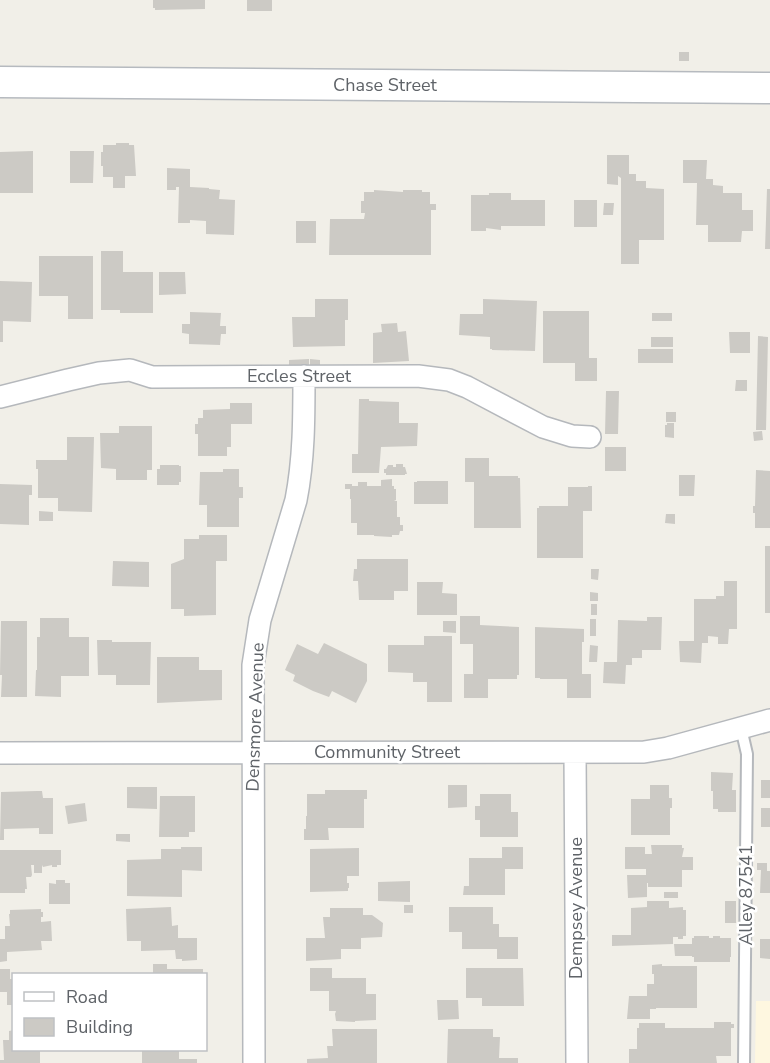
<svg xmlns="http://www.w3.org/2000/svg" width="770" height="1063" viewBox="0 0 770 1063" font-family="'Nunito Sans',sans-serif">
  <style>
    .commercial { fill: #fef7e0 }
    .building { fill: #cccac5 }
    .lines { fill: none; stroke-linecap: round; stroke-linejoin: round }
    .lane-casing { stroke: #b5b8bc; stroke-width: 14 }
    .street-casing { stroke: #b5b8bc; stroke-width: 24 }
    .secondary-casing { stroke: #b6babf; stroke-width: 33 }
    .lane { stroke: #fff; stroke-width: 10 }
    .street { stroke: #fff; stroke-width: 21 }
    .secondary { stroke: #fff; stroke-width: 30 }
    .labels { text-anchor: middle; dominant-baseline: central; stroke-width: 5; stroke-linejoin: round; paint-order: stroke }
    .street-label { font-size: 18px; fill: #5f6368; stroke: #fff }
  </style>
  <rect width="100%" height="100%" fill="#f1efe8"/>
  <!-- commercial -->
  <path class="commercial" d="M756 1001H770V1063H755Z"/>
  <!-- building -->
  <path class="building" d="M153 0H205V9L155 10V8H153Z
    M247 0H272V11H247Z
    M679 52H689V61H679Z
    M116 143H129V145H134L136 176H125V188H113V177H103V166H101V152H103V145H116Z
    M33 151V193H0V152Z
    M70 151H94L93 183H70Z
    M607 155H629V174H636V181H646V188L664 189V240H639V264H621V178L618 176V185L607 184Z
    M683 160H707L706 179H713V185L723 186V193H742V210H753V231H742L741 242H708V225H696L697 183H683Z
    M167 168 190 169V187L209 188V189L220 190 219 199 235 200 234 235 206 234V221L190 220V223H178L179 187H176V190H167Z
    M767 189H770V249H765Z
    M374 190 403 192V190H422V192H430V204H436V210H431V255H329L330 219H364L365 213H361V201H364V192H374Z
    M489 193H511V200H545V226H501V230L486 228V231H471V195H489Z
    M574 200H597V227H574Z
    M604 203H614L613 215H603Z
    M296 221H316V243H296Z
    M101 251H123V272H153V313H120V310H101Z
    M39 256H93V319H68V296H39Z
    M159 272H185L186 294 159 295Z
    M0 281 32 282 31 322 3 321V342H0Z
    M315 299H348V320H345V346L293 347 292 317H315Z
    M483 299 537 301 535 351 492 350V349H490V337L459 335 460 314H483Z
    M543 311H589V358H597V381H575V363H543Z
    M190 312 221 313 220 326H226V334H221L220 345 189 344V334L182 333V324H190Z
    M652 313H672V321H652Z
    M397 323 398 332 406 331 409 361 373 363V333L382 332 381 324Z
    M729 332H750V353H730Z
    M758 336 768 337 766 430H756Z
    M651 337H673V347H651Z
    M638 349H673V363H638Z
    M309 359V367H289V360Z
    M310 359 320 360V367H310Z
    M736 380H747V391H735Z
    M606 391H619L618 434H605Z
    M359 399H369V401L399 402V423H418L417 446 381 447 379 473H352V454H358Z
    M230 403H252V424H231V447H227V456H198V434H195V424H198V418H203V410L230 409Z
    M666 412H676V422H666Z
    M667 423H674V438L665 437V425H667Z
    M119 426H152V470H147V480H116V469L101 468 100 433H119Z
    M762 431 763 440 754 441 753 432Z
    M67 437H94L92 512 58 511V498H38V469H36V460H67Z
    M605 447H626V471H605Z
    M465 458H489V476H518V478H520L521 528H474V482H465Z
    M396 464H403V467H405L407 474H405V475H386V473H384V469H386L388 465H393V467H396Z
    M160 465H179V466H181V482H179V485H157V469H160Z
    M223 469H239V487H243V498H239V527H207V505H199L200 472H223Z
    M756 470 770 471V528H755V513H753V506H755Z
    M679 475H695L694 496H679Z
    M392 479V486H394V489H396V500L394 501H397V517H400V525H403V531H400L399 535H392V537L374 536V535H357V523H351V499H350V489H345V484H352V486H358V482H367V486H381V480Z
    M417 481H448V504H414V482H417Z
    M0 484 32 485V495H29V525L0 524Z
    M588 486H592V511H583V558H537V508H539V506H568V487H588Z
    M39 511 53 512V521H39Z
    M666 514H675V524L665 523Z
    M199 535H227V561H216V615L184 616V609H171V564L184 559V539H199Z
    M765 546H770V613H765Z
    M357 559H408V591H394V600H359L358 581H353L354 569H357Z
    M113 561 149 562V587L112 586Z
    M591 569H599L598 580 591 579Z
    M724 581H737V629H729L728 644H718V637L708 636V643H702L701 663 680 662 679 641H694V599H716V596H724Z
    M417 582H443L442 593 457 594V615H417Z
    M590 592 598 593V601H590Z
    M591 604H597V615H591Z
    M460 616H480V625L519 627V675H517V679H488V698H464V674H473V644H460Z
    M647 617H662L661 650H642V658H632V665H626L625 684 603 683 604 662H617L618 620 647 621Z
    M40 618H69V637H89V676H61V697L35 696 36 670H37V637H40Z
    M590 619H596V636H590Z
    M1 621H27V697H1L2 675H0Z
    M443 621H456V633L443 632Z
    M535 627 584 629V642H582V674H591V698H567V679H540V678H535Z
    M424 636H452V702H427V682H413V673L388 672V645H424Z
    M97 640H112V642H151L150 685H116V675H98Z
    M324 643 367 664V681L356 703 332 691 329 697 313 691 293 681 295 675 285 670 297 644 318 654Z
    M590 645 598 646 597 662H589Z
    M157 657H199V670H222V700L157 703Z
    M711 772 733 773 732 790H736V812H718V809H713V791H711Z
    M761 780H770V798H761Z
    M448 785H467V807L448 808Z
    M650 785H669V798H672V808H670V835H631V799H650Z
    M127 787H157V809L127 808Z
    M325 790H367V799H364V828H328L329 840H304V829H306V816H307V794H325Z
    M37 791H42L43 798H53V834H39V828L4 829V840H0L1 792Z
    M480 794H511V812H518V837H480V820H475V806H480Z
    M160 796H195V832H189V837H159Z
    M85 803 87 821 68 824 65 806Z
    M761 808H770V827H761Z
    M116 834H130V842L116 841Z
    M651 845H682V848H684L682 857H693V870H682V887H648V883H647V897L628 898 627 875H646V869H625V847H645V854H652Z
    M181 847H202V871L182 870V897L127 896V860L161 859V849H181Z
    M502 847H523V869H505V895H463L464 886H469V858H502Z
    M359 848V876H347V883H349V888H348V891L310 892V849Z
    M0 850H61V865H57V867H52V865L43 867 42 865V873H34V865H31L32 875 31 877H26L27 889H25V893H0Z
    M757 863H767V871H770V893H760L761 870H757Z
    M56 880H65V883H70V904H49V883L56 884Z
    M410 881V902L378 901V882Z
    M664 892H678V898H664Z
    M647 901H669V908L683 907V910H686V936H683V939H678V937H673V944L612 946V935H631V908L647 907Z
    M725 901H736V923H725Z
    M404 905H413V913H404Z
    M171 907 172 926 178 925V938H197V960L182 961V959H176L175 950 141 951V941H127L126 909Z
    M449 907H493V924H499V937H518V959H497V949H462V932H449Z
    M330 908H363V915H372L383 923 382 937 361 938V949H341V959L306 961V938H325L323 917H330Z
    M41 909V912H43V917H41V922L51 921 52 941H41L42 950 7 952V961L0 962V939H5V926H10L9 914H10V910Z
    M694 936H709V938H713V936H720V938H731V957H730V962H694V957H692V956H675L674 944H692V938H694Z
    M760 939H770V959L760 958Z
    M153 964H167V969H203V974H153Z
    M662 964V966H697V1008H656V1009H650V1019H627L629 996H647V984H654V974H652V965Z
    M310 968H332V978H366V994H376V1020L355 1021V1022L336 1021 335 1014 336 1011H329V991H310Z
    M466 968H523L524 1006H482V998H466Z
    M0 969H10V979H14V1005H7V992H0Z
    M437 1000H458L459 1019 438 1020Z
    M714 1022H731V1024H734V1028H731V1056H716L717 1063H629V1049H637V1028H639V1023H665V1028H714Z
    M332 1029H377V1063H307V1059L328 1058 327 1046H333Z
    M448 1029H493V1037H500L499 1058H518V1063H447Z
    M14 1030V1050H40V1063H0V1060H4L3 1040H9V1031Z
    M142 1050H179V1059H197V1063H142Z"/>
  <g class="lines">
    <!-- lane casing -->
    <g class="lane-casing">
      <path id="lane" d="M741 728 747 754 744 1063"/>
    </g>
    <!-- street casing -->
    <g class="street-casing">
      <path id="street" d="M0 397 68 380 99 373 130 370 152 377 418 376 449 380 467 387 543 427 572 436 590 437
        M0 753 644 752 668 748 770 720
        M575 753 577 1063
        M254 1063 253 665 260 620 296 500C304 459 304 418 304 376"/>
    </g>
    <!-- secondary casing -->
    <g class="secondary-casing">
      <path id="secondary" d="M0 82 770 88"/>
    </g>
    <!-- lane -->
    <use href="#lane" class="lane"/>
    <!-- street -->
    <use href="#street" class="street"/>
    <!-- secondary -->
    <use href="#secondary" class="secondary"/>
  </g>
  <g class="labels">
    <!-- street labels -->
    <g class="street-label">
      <text x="385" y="85">Chase Street</text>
      <text x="299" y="376">Eccles Street</text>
      <text transform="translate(255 717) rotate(-88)">Densmore Avenue</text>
      <text x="387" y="752">Community Street</text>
      <text transform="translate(746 895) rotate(-90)">Alley 87541</text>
      <text transform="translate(576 908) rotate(-90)">Dempsey Avenue</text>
    </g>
  </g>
  <!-- legend -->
  <rect x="12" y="973" width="195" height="78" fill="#ffffff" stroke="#bfc1c3" stroke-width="1.5"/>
  <rect x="24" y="992" width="30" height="9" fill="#ffffff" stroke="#bfc1c3" stroke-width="1.5"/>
  <text x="66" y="1003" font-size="18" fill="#5f6368">Road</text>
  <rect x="24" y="1018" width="30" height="18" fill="#cccac5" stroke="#bfc1c3" stroke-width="1.5"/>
  <text x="66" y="1033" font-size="18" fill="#5f6368">Building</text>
</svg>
